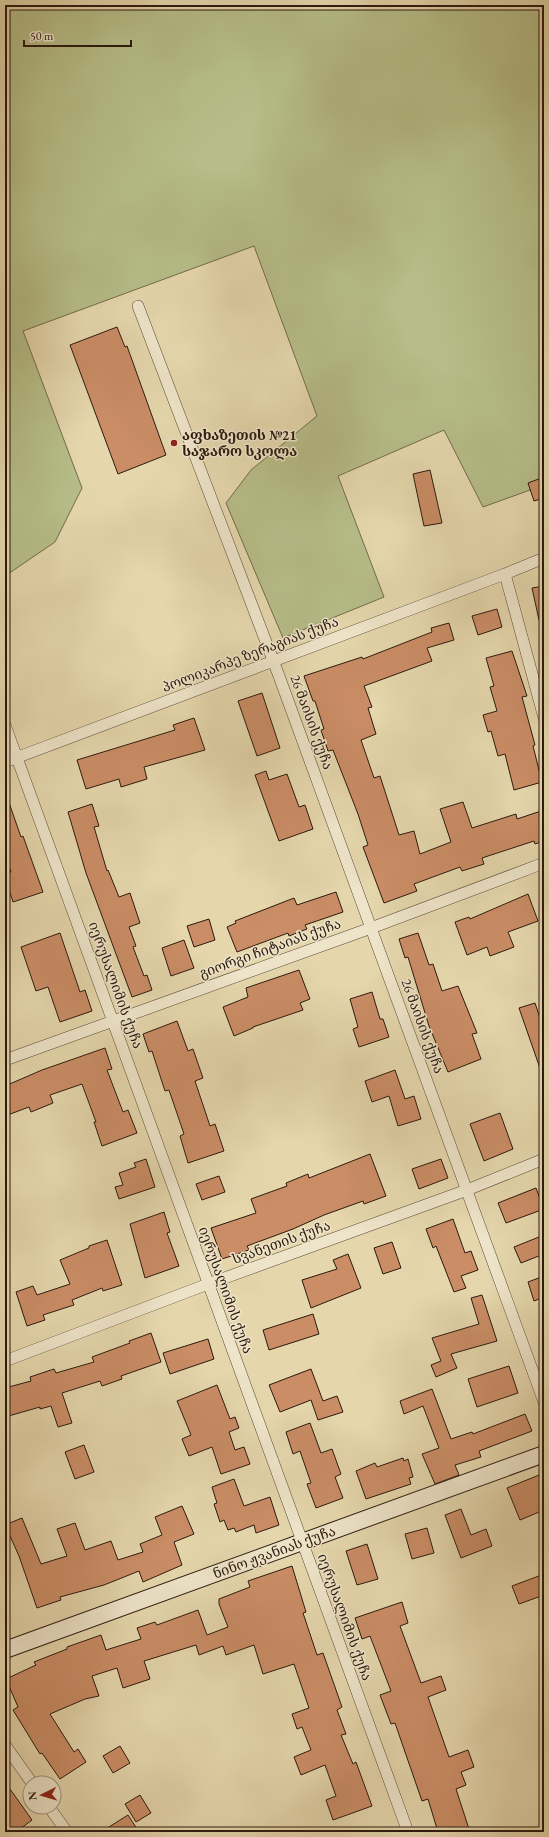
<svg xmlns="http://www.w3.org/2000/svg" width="549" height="1837" viewBox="0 0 549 1837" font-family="'EB Garamond','Noto Serif Georgian',serif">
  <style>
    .green { fill: #b6bd88; stroke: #716b4b }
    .building { fill: #ca8d66; stroke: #2c190e }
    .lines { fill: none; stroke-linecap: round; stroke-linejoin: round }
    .street-casing { stroke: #5a4836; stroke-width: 12 }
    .secondary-casing { stroke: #2c190e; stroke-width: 18 }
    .street { stroke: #eee4c9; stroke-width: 11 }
    .secondary { stroke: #eee4c9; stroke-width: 16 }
    .poi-dot { fill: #8f2418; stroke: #eee4c9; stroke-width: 1.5 }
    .labels { text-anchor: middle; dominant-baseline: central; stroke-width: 3; stroke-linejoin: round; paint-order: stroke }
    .poi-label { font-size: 14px; font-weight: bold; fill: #2c190e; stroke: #eee4c9; text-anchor: start }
    .street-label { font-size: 14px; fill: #2c190e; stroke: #eee4c9 }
  </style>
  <rect width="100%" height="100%" fill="#e5d6ac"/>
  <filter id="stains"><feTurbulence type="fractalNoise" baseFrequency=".005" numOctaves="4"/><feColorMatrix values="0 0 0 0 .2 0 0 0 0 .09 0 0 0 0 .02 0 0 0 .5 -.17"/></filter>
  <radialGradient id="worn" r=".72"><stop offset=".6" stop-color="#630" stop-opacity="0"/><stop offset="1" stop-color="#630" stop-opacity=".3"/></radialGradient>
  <!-- green -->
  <path class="green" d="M5 5H544V485L483 507 444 430 338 476 384 597 283 638 226 503 251 470 317 416 254 246 23 331 82 488 55 542 5 576Z"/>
  <!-- building -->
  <path class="building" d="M117 327 125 347 127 346 166 455 118 474 70 345Z
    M430 470 442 523 424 526 413 474Z
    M544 477V498L534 501 528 483Z
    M544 586V620H539L532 588Z
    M497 609 502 627 478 635 472 616Z
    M449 623 454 640 427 648 432 661 364 686 372 707 368 708 376 734 361 740 374 778 380 776 399 835 414 831 420 854 451 842 440 809 463 802 472 828 516 814 517 819 544 810V841L535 844 534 841 482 858 484 864 462 871 460 867 414 884 417 891 384 903 363 847 368 845 358 814 333 750 328 751 321 730 324 729 315 701H313L304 676 362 657 363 659 432 632 431 628Z
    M512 651 527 696 522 697 535 745 533 746 542 782 514 790 505 754 498 756 491 731 488 732 483 715 497 711 490 687 494 686 486 658Z
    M262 693 280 748 257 756 238 701Z
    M194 718 205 750 144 767 147 779 121 787 119 779 86 789 77 760 175 730 173 725Z
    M266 771 269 780 287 774 299 807 305 805 313 829 279 841 255 775Z
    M5 797H7L21 837 23 836 43 892 13 902 5 877V874L11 872 5 856Z
    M92 804 99 826 94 827 107 871 108 870 119 897 130 893 140 923 129 927 136 946 133 947 144 976 147 975 152 990 132 997 86 873 68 812Z
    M336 892 343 912 305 925 307 929 289 936 288 933 237 952 227 927 236 923 235 921 294 898 297 905Z
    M528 894 538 921 508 932 514 947 490 956 487 947 467 955 455 922 469 917 470 919Z
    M209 919 215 940 194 947 187 926Z
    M60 933 80 992 85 990 92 1011 60 1022 48 987 36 991 21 947Z
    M418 933 429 965 433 964 442 991 458 986 477 1033 472 1034 481 1059 448 1072 429 1026 408 957 405 958 399 939Z
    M184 940 194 968 171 976 162 948Z
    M299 970 310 999 300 1003 303 1010 253 1027V1028L234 1036 223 1007 248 997 246 988Z
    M372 992 380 1019H383L389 1037 359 1047 353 1029 358 1027 350 999Z
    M535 1003 544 1030V1073L542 1074 519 1008Z
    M177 1021 188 1051 193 1049 203 1078 195 1081 210 1126 215 1124 224 1151 188 1163 180 1136 184 1134 169 1090 165 1091 152 1051 149 1052 143 1034Z
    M105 1048 112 1069 107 1070 123 1112 128 1110 137 1133 102 1146 94 1122H96L82 1084 50 1095 53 1103 31 1112 29 1107 5 1116V1086L42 1070Z
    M395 1070 405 1099 414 1096 421 1119 398 1126 389 1096 372 1102 365 1081Z
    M500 1113 513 1149 484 1161 470 1124Z
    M370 1154 386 1196 364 1204 363 1201 324 1215 293 1229 247 1246 249 1250 222 1259 211 1228 256 1213 251 1199 287 1186 286 1183 308 1174 309 1178Z
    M146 1159 155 1187 119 1199 115 1187 123 1185 119 1173 136 1167 134 1163Z
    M441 1159 448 1178 419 1189 412 1169Z
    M219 1176 225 1192 202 1200 196 1184Z
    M536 1188 544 1209 506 1223 498 1203Z
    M164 1212 170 1232 167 1233 179 1266 145 1278 130 1224Z
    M453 1219 465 1253 471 1251 478 1270 461 1276 466 1288 454 1292 436 1246 433 1248 426 1229Z
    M544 1235V1254L521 1263 514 1247Z
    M107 1240 122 1285 103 1291 102 1288 72 1300 74 1305 43 1315 45 1320 27 1326 16 1292 33 1286 37 1295 70 1284 60 1260 89 1248V1246Z
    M392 1242 401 1268 383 1274 374 1248Z
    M348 1254 361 1288 311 1308 302 1280 337 1269 333 1260Z
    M544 1276V1297L534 1301 528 1282Z
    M482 1295 497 1341 451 1354 457 1368 436 1377 431 1365 441 1361 432 1338 479 1324 471 1298Z
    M313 1314 319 1334 269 1350 263 1330Z
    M151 1333 161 1362 121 1376 122 1379 102 1386 100 1381 62 1393 72 1423 58 1427 51 1406 40 1409V1407L5 1417V1388L31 1381 30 1377 54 1369 56 1373 94 1362 92 1357 130 1343 129 1341Z
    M208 1339 214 1359 170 1374 163 1353Z
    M509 1366 518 1393 477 1407 468 1379Z
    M311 1369 323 1401 337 1396 343 1412 318 1420 311 1400 280 1412 269 1385Z
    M217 1385 230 1419 235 1417 239 1428 229 1432 235 1450 244 1447 250 1464 221 1474 212 1447 189 1456 182 1439 191 1435 177 1401Z
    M432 1389 451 1439 472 1432 473 1434 525 1414 532 1431 479 1451 481 1457 455 1465 459 1475 435 1484 422 1454 439 1448 423 1406 404 1414 400 1401Z
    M310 1423 321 1453 332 1449 341 1474 335 1477 343 1498 316 1508 307 1484 311 1483 300 1451 293 1454 286 1432Z
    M84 1445 94 1472 75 1479 65 1452Z
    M403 1458 404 1461 408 1459 413 1477 409 1478 411 1484 366 1499 356 1471 375 1463 377 1467Z
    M544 1473V1510L520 1520 507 1488Z
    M234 1479 244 1506 270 1497 279 1525 256 1533 254 1525 236 1532 234 1528 228 1530 224 1520 220 1522 214 1504 217 1503 212 1487Z
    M182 1506 194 1534 174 1542 182 1565 143 1582 139 1571 104 1585 60 1597 61 1600 37 1608 19 1556 5 1525 22 1518 41 1564 67 1556 57 1529 75 1523 85 1550 111 1541 118 1560 143 1552 140 1544 162 1535 155 1517Z
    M461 1509 471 1535 486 1529 492 1546 461 1558 445 1515Z
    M427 1528 434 1553 412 1559 405 1534Z
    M367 1544 378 1579 357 1585 346 1551Z
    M292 1566 306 1612 303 1613 317 1655 323 1653 342 1707 337 1710 346 1734 341 1735 353 1764 356 1762 372 1806 333 1820 326 1800 336 1796 325 1765 301 1775 294 1757 311 1750 302 1727 297 1729 292 1714 309 1708 294 1664 263 1674 254 1645 226 1655 223 1646 199 1655 196 1645 144 1661 150 1679 123 1688 117 1668 92 1676 99 1696 85 1699 50 1714 74 1752 78 1749 86 1762 60 1779 42 1753 40 1754 13 1710 18 1707 6 1679 36 1665 34 1662 67 1649V1647L101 1635 106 1650 141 1639 137 1628 155 1622 157 1625 198 1610 207 1635 228 1627 219 1604V1599L250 1587 248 1581Z
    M544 1574V1595L519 1604 512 1586Z
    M402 1602 408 1623 400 1626 421 1683 441 1676 446 1690 428 1697 449 1757 468 1750 474 1767 461 1772 466 1785 456 1789 469 1829 461 1832H438L428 1799 422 1801 395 1723 391 1724 380 1695 391 1691 370 1636 362 1639 355 1618Z
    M120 1746 130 1763 113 1773 103 1756Z
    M5 1782 32 1820 16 1832H5Z
    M140 1795 151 1813 136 1822 125 1804Z
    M128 1815 139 1832H101Z"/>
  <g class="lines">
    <!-- street casing -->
    <g class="street-casing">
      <path id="street" d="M138 306 279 676 544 1402
        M544 558 505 574 544 718
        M5 725 408 1832
        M5 762 505 574
        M5 1060 371 928 544 863
        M5 1361 208 1284 467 1190 544 1159
        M5 1745 32 1783
        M49 1807 67 1832"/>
    </g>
    <!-- secondary casing -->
    <g class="secondary-casing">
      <path id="secondary" d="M5 1650 544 1454"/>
    </g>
    <!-- street -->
    <use href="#street" class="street"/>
    <!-- secondary -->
    <use href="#secondary" class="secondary"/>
  </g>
  <!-- markers -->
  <circle class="poi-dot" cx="174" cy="443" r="4"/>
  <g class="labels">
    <!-- poi labels -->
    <g class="poi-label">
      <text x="182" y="435">აფხაზეთის №21<tspan x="182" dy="16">საჯარო სკოლა</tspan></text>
    </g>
    <!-- street labels -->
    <g class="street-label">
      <text transform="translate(250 654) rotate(-21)">პოლიკარპე ზერაგიას ქუჩა</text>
      <text transform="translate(312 722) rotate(70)">26 მაისის ქუჩა</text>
      <text transform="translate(270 948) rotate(-20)">გიორგი ჩიტაიას ქუჩა</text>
      <text transform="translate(116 985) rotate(70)">იერუსალიმის ქუჩა</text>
      <text transform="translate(423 1026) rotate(70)">26 მაისის ქუჩა</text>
      <text transform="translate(281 1242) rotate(-20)">სვანეთის ქუჩა</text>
      <text transform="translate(226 1290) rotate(70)">იერუსალიმის ქუჩა</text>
      <text transform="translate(274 1552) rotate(-20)">ნინო ჟვანიას ქუჩა</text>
      <text transform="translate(345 1617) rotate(70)">იერუსალიმის ქუჩა</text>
    </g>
  </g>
  <!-- margin -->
  <rect width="549" height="1837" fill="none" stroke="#e5d6ac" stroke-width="20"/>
  <rect x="6" y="6" width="537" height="1825" fill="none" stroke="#2c190e" stroke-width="2"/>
  <rect x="10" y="10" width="529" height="1817" fill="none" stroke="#2c190e"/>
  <!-- north arrow -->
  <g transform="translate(42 1795) rotate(265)"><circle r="19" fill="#eee4c9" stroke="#a0937e"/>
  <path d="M0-3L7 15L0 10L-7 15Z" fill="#8f2418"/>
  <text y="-6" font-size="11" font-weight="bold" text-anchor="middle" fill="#2c190e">N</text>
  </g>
  <!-- scale -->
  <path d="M24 40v6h107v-6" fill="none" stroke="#2c190e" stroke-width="2"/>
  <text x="30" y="40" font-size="12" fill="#2c190e" stroke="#eee4c9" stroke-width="3" paint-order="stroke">50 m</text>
  <rect width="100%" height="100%" filter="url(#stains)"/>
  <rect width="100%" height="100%" fill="url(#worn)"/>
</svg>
